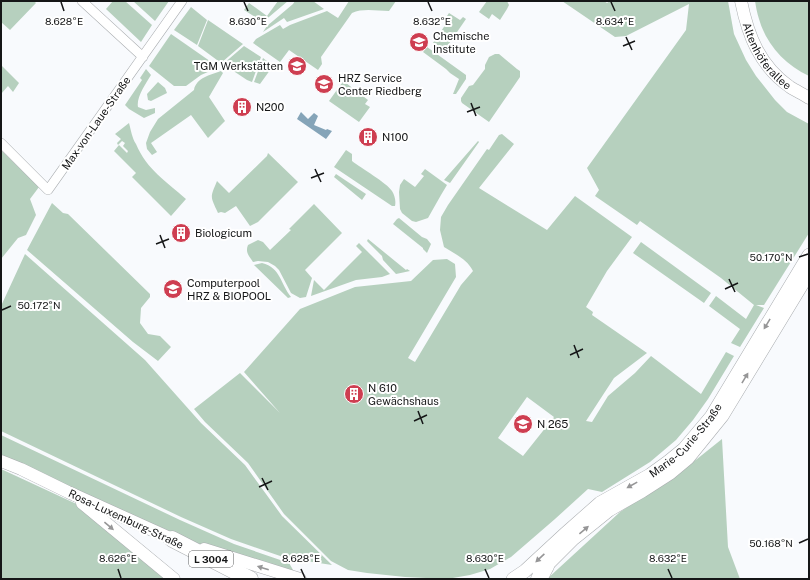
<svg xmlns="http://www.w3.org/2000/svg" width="810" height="580" viewBox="0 0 810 580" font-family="'Public Sans',sans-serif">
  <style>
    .green { fill: #b6d0be; fill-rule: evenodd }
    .water { fill: #85a4b8 }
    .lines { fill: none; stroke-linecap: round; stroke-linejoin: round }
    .street-casing { stroke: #aaadb0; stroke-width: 10 }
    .secondary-casing { stroke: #aaadb0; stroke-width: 13 }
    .primary-casing { stroke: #aaadb0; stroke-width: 14 }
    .highway-casing { stroke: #aaadb0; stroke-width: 17 }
    .street { stroke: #fff; stroke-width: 9 }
    .secondary { stroke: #fff; stroke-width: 12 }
    .primary { stroke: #fff; stroke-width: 13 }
    .highway { stroke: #fff; stroke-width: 16 }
    .oneway { fill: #969697 }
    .ticks { fill: none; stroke: #151617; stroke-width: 1.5 }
    .labels { text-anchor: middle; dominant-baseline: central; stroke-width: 4; stroke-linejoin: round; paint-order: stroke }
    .shield { fill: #fff; stroke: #5b5c5d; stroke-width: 1 }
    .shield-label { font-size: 10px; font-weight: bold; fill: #151617 }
    .poi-label { font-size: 11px; fill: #151617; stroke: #fff; text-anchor: start }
    .street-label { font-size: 11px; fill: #151617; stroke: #fff }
    .ticks-label { font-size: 10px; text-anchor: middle; fill: #151617; stroke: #fff; stroke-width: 4; stroke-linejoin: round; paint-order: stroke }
  </style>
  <rect width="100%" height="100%" fill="#f8fafd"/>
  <!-- green -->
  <path class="green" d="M1 1H34L36 3 10 30 1 22Z
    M113 1H125L152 25 141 42 106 9Z
    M133 1H169L155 21Z
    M278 1H288L263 22 244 10 249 3 267 16Z
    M295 1H313L324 9 287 22 284 18 263 32 267 26 293 4Z
    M349 1H396L389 11C377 11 363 8 352 13L321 57 322 64 318 70 289 50 280 62 253 43 256 39 280 25 283 29 290 25 327 11 338 18Z
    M487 1H507L509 5 507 9 500 20 492 14 489 19 479 12Z
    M562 1H604L607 3 610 1H728L734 34 746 60 756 76 775 100 787 112 809 124V233L764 305H756L764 308 740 347 731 343 740 329 709 306 716 296 746 319 754 305 721 278 640 221 637 225 595 196 599 190 587 168 686 30 689 4 626 36 615 37Z
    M755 1H809V76C785 65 766 44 759 19 757 13 756 7 755 1Z
    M191 7 207 20 197 45 174 30Z
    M449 13 460 20 463 17 466 19 444 51 433 43 450 18 447 16Z
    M208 20 243 44 221 63 198 46Z
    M171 34 217 66V68L201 75 186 86H174L149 66Z
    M244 46 261 57 252 82 247 80 223 64Z
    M427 47 466 75V79L456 94H453L459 79 450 73 446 69 423 52Z
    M495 54H499L517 69 520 71V77L489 122 462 103 461 101V98L469 86 473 85 485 69V65L489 57Z
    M263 58 273 66 260 84 254 82Z
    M1 65 19 83 13 92 8 86 1 94Z
    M146 69 151 75C146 83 136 98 138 107L146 110 155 108V113L144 118 129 109 125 105 142 80 140 78Z
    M221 71 223 73 209 97 225 121 208 138 191 115 151 143 157 152 152 155 147 149 146 143 150 132 158 119 194 90C196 78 210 75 221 71Z
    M344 80 346 83 368 100 365 104 370 107 359 122 329 101Z
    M158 82 165 88 167 93 151 101 148 100 147 94Z
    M129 123C131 130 132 138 136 144 147 170 166 181 186 199L171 216 132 177 136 173 114 151 119 145 127 153 128 151 123 146 125 143 122 141 118 145 117 143 121 139 115 134Z
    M502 134 514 144 479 188 547 230 575 196 632 237 607 271 586 307 593 312 592 315 647 353 614 378 586 421 592 422 608 396 635 373 651 356 701 394 726 352 734 356 708 399 693 420 676 440 650 462 602 492 588 489 555 519 511 557 490 569 470 575 447 579 405 577 367 573 348 570 331 561 284 514 248 463 205 422 194 409 240 373 280 413 244 372 300 309 355 287 411 281 433 260 447 259 455 264 456 277 408 358 415 362 461 285 473 271C467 259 455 254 444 247L440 230 441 217 448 205 487 149 489 150 499 135ZM527 397 554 417 523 456 498 438Z
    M478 141 479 142 450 183 444 180Z
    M1 150 39 187 30 199 36 215 26 235 18 238 1 259Z
    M346 150 352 154V161C361 168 387 183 392 191 395 196 396 201 395 206H392L334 167Z
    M268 153 298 182 258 222 250 226 236 206 225 213 221 212 218 213C210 196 210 198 217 181L229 193 267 156Z
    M425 169 447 185 441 195 428 218 416 222 412 221 402 213 400 209 399 192 400 185 404 179 415 187 424 176 421 174Z
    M336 174 366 194 362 200 334 177Z
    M52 203 63 213 68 214 150 294V297L141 308 140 323 148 334 160 336 171 347 158 361 133 342 27 250Z
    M314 204 342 233 305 270 312 278 306 297 300 298 291 293 279 270 275 266 268 262 258 261 253 262C249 256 245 252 248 245L258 240 263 242 270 250 291 230 289 229Z
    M399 218 422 237 427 239 431 244 427 253 423 249V248L393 224 397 219Z
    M368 239 406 270 407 269 410 271 396 274 383 260 382 256 367 241Z
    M641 242 711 293 704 303 633 253Z
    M359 243 390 274 382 277 356 280 311 296 314 280 324 290 362 252 356 246Z
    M25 254 145 360 201 423 245 465 282 516 332 565 286 558 231 539 181 517 1 431V306Z
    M262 263C281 268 280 283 291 297L288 298 254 265Z
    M1 435 180 520 234 544 289 563 296 575 172 539 1 456Z
    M722 439 728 547 740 579H547L620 512 661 485 697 459Z
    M1 469 83 507 174 579H1Z"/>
  <!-- water -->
  <path class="water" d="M301 112 308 119 314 113 318 116 314 125 326 130 327 129 332 131 326 139 297 119Z"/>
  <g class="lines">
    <!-- street casing -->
    <g class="street-casing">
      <path id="street" d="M82 1 143 57
        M1 143 48 190 182 1"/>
    </g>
    <!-- secondary casing -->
    <g class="secondary-casing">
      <g id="secondary">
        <path id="s1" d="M741 1C748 36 760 66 790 87 796 91 803 94 809 98"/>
        <path d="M1 461 21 469 68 492 172 539 180 542"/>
        <path d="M82 503 174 579"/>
        <path d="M204 549 300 579"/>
      </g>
    </g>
    <!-- primary casing -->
    <g class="primary-casing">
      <g id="primary">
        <path d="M539 572 546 566 573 539 593 523 609 510 642 491 670 473 688 458 722 416 809 273"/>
        <path id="s2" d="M513 579 525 571 565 534 600 503 650 475 668 462 684 449 711 417 809 255"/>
      </g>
    </g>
    <!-- highway casing -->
    <g class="highway-casing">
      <path id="highway" d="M172 539 250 579
        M539 579 546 566"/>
    </g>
    <!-- street -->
    <use href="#street" class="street"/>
    <!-- secondary -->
    <use href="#secondary" class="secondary"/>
    <!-- primary -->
    <use href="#primary" class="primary"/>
    <!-- highway -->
    <use href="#highway" class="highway"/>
  </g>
  <!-- one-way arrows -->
  <defs><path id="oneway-solid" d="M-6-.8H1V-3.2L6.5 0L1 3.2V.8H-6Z"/></defs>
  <g class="oneway">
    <use href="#oneway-solid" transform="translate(767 324) rotate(121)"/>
    <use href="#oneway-solid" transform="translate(745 378) rotate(-59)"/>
    <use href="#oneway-solid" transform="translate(632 485) rotate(151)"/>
    <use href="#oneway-solid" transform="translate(109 526) rotate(40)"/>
    <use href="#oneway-solid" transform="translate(584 530) rotate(-40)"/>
    <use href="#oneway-solid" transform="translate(540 558) rotate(137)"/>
    <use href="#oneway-solid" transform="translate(263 568) rotate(-163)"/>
  </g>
  <!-- ticks -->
  <path class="ticks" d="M61 2 64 11M244 2 248 11M428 2 432 11M611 2 615 11M626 37 632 50M623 46 635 41M471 103 476 116M467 112 480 107M315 169 321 182M311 178 324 173M160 235 165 248M156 244 169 239M799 257 808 254M729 279 735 292M725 289 738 283M2 310 11 306M574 345 579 358M570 355 583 349M418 411 423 424M414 421 427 415M262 478 268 490M259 487 272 481M799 543 808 539M118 569 121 578M301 569 305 578M485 569 489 578M668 569 672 578"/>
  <!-- icons -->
  <defs>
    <g id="university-disc" transform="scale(1)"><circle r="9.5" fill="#ce3e51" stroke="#fff"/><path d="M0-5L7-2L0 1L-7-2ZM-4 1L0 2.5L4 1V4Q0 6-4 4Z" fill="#fff"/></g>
    <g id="building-disc" transform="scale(1)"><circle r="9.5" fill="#ce3e51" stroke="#fff"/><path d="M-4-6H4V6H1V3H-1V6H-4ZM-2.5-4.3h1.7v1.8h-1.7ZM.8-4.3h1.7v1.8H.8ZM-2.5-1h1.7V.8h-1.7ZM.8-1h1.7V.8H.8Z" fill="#fff"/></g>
  </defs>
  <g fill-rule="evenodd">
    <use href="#university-disc" x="419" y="42"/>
    <use href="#university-disc" x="297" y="66"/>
    <use href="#university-disc" x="324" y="84"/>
    <use href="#building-disc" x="242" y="107"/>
    <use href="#building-disc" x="368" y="137"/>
    <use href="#building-disc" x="181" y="233"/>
    <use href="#university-disc" x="173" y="289"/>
    <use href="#building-disc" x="354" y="394"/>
    <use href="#university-disc" x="523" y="424"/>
  </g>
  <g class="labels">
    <!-- shield labels -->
    <rect class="shield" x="189" y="551" width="44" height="16" rx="3"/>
    <g class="shield-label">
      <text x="211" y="559">L 3004</text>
    </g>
    <!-- poi labels -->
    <g class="poi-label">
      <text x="433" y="36">Chemische<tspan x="433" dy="13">Institute</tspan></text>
      <text x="283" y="66" text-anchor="end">TGM Werkstätten</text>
      <text x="338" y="78">HRZ Service<tspan x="338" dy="13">Center Riedberg</tspan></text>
      <text x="256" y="107">N200</text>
      <text x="382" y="137">N100</text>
      <text x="195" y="233">Biologicum</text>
      <text x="187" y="283">Computerpool<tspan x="187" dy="13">HRZ &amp; BIOPOOL</tspan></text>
      <text x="368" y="388">N 610<tspan x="368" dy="13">Gewächshaus</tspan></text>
      <text x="537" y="424">N 265</text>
    </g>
    <!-- street labels -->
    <g class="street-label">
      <text stroke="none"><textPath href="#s1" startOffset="62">Altenhöferallee</textPath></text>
      <text transform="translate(96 123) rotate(-55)">Max-von-Laue-Straße</text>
      <text stroke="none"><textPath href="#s2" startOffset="223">Marie-Curie-Straße</textPath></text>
      <text transform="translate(126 519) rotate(25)">Rosa-Luxemburg-Straße</text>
    </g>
  </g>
  <g class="ticks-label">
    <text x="64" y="25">8.628°E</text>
    <text x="248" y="25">8.630°E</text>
    <text x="432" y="25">8.632°E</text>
    <text x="615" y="25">8.634°E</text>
    <text x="771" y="261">50.170°N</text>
    <text x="39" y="309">50.172°N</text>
    <text x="771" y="547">50.168°N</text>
    <text x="118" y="562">8.626°E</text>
    <text x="301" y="562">8.628°E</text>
    <text x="485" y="562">8.630°E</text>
    <text x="668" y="562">8.632°E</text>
  </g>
  <!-- border -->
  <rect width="810" height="580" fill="none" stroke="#151617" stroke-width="4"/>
</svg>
